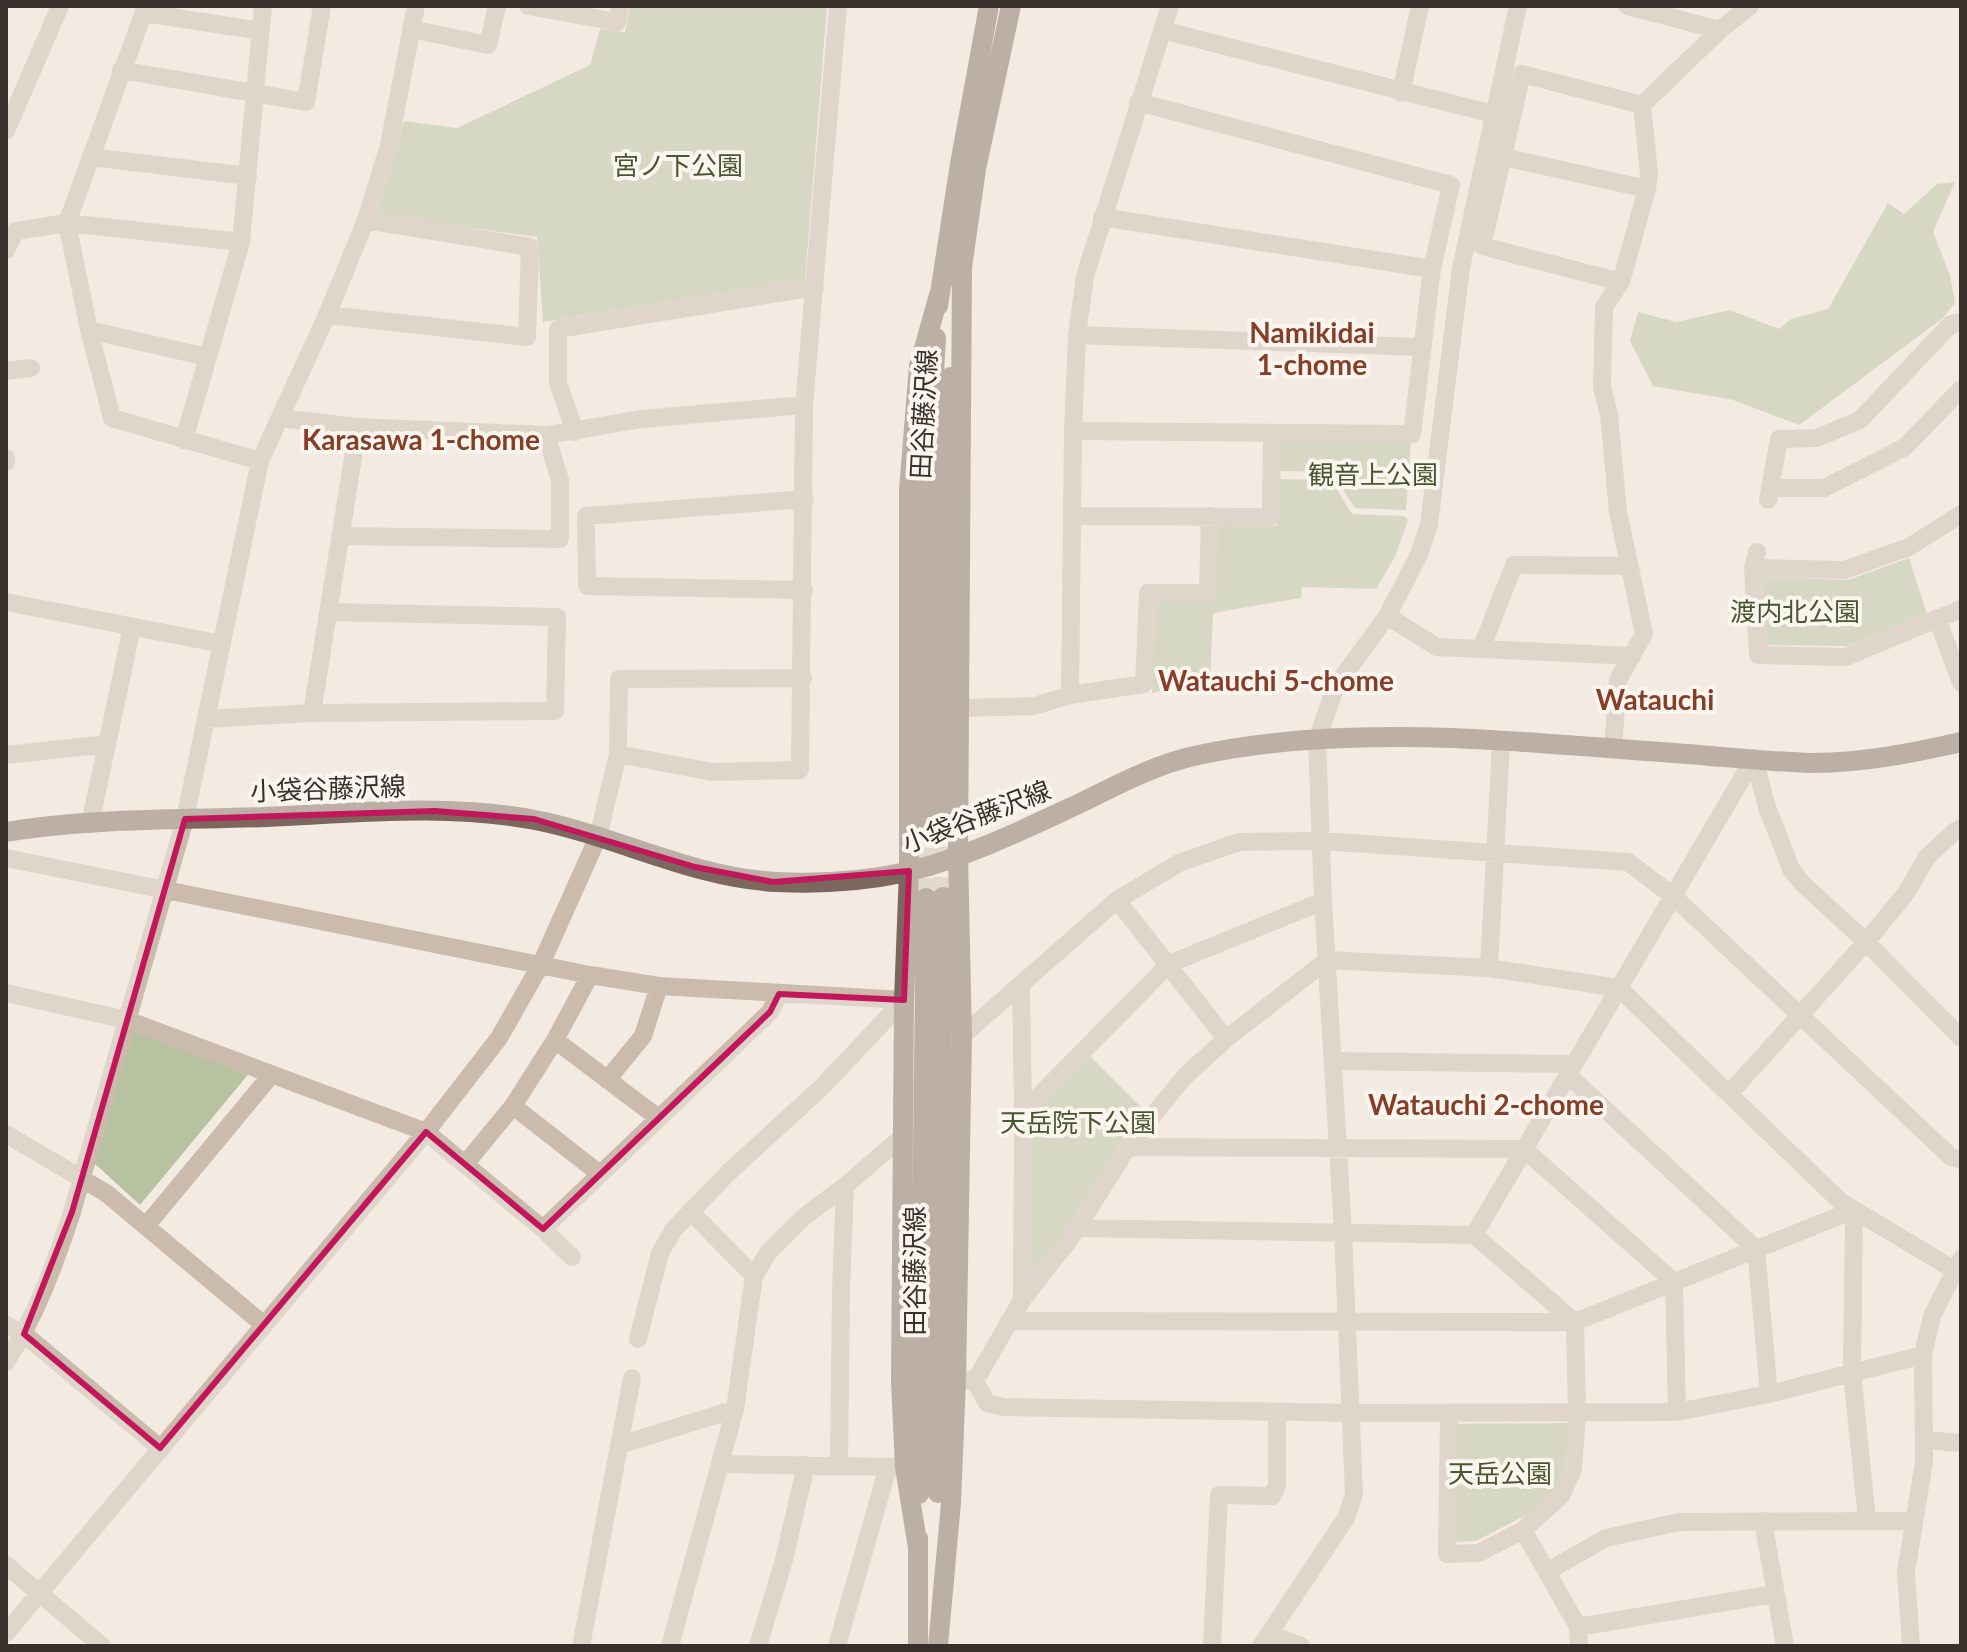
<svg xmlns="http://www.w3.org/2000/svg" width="1967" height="1652" viewBox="0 0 1967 1652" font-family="Lato,'Noto Sans JP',sans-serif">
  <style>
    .green { fill: #b7c2a1 }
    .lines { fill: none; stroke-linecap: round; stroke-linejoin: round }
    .major-tunnel { stroke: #cec6bd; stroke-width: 20; stroke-dasharray: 20 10; stroke-linecap: butt }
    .minor { stroke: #cbbbad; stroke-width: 18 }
    .major { stroke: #7b675d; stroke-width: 20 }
    .marked { fill: none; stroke: #c2185b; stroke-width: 6; stroke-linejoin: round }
    .labels { text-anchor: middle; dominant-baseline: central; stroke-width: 8; stroke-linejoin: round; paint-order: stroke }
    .park-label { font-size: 26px; fill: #485730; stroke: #faf5ee }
    .street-label { font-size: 26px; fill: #3a302b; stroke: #faf5ee }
    .neighbourhood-label { font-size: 28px; font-weight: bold; fill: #863e27; stroke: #faf5ee }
  </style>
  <rect width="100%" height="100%" fill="#f3ebe1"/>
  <!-- green -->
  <path class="green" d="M630 6H827L805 280 543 322 537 237 376 215 404 121 457 128 590 65 600 29 625 32Z
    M1955 182 1933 232 1950 275 1955 303 1943 318 1799 425 1733 400 1653 386 1630 341 1638 312 1676 322 1730 310 1779 329 1791 319 1828 309 1888 203 1904 214 1937 184Z
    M1278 441H1411L1406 510 1355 508 1331 472 1278 471Z
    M1277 479 1331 480 1352 514 1404 516 1408 520 1395 557 1376 589 1302 587 1301 598 1213 613 1210 682 1152 693 1155 605 1160 601 1215 600 1216 530 1221 525 1277 526Z
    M1909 558 1927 614 1848 646 1762 645 1760 577 1848 580Z
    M131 1030 251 1071 140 1205 94 1163Z
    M1085 1051 1148 1114 1031 1286 1028 1101Z
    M1568 1423 1565 1468 1554 1492 1538 1509 1476 1541 1450 1542 1452 1424Z"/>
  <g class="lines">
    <!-- major-tunnel -->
    <path class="major-tunnel" d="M943 897V830
      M926 898V829"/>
    <!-- minor -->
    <path class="minor" d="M146 6 67 223 89 330 112 418 260 461
      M528 6 617 22 620 6
      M1627 6 1720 30
      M144 13 261 31
      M411 29 488 45 497 6
      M1162 30 1493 114
      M121 70 306 102 322 6
      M1401 93 1420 6
      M6 131 60 6
      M91 157 248 176
      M1504 157 1647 189
      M1102 217 1432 269
      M6 250 16 231 67 223 241 242
      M1621 282 1482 246 1522 74 1642 105
      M327 315 527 337 530 247 366 220
      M89 330 207 357
      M1077 335 1421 347
      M6 371 31 368
      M280 418 358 427 546 435 641 419 804 405
      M1073 431 1412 434 1432 269 1451 185 1138 102
      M575 432 558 383V329L815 287
      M184 440 241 242 263 6
      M6 458V462
      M1770 488H1824L1905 447 1961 389
      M1768 500 1779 439 1817 438 1860 420 1951 324 1961 322
      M1072 516 1271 517 1272 433
      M341 536 560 539V480L546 435
      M1757 552 1753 568 1758 655 1846 657 1961 609
      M1753 568 1844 570 1909 547 1961 514
      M804 590 587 586 586 516 805 499
      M6 602 222 644
      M1387 616 1437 647 1632 656
      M1937 618 1961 683
      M1481 649 1514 565 1629 566
      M1070 695 1144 684 1148 593H1208L1210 516
      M960 708 1034 706 1070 695 1073 431 1077 335 1085 276 1170 6
      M312 713 358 427
      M206 719 312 713 555 711 557 617 328 612
      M1613 749 1618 680 1644 634 1618 512 1609 414 1602 387 1604 307 1621 282 1647 189 1649 174 1642 105 1720 30 1750 6
      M618 754 619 679 803 678
      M6 755 107 744
      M1754 758 1767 807 1791 869 1801 882 1866 942 1961 1038
      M90 824 132 627
      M6 858 590 975 659 986 904 1000
      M1117 900 1226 1039
      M1489 968 1501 743
      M1021 987 1023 1112 1022 1300
      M6 993 127 1020 426 1132 543 1229 572 1257
      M962 1036 1117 900 1179 863 1239 842 1321 841 1628 862 1673 896 1951 1157 1961 1160
      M555 1040 657 1117
      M1333 1061 1574 1064 1568 1075 1756 1249 1769 1394
      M607 1080 643 1036 659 986
      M1729 1094 1866 942 1906 893 1927 857 1955 831 1961 828
      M513 1106 600 1174
      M1023 1112 1169 964 1323 901
      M6 1134 106 1193 264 1325
      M1128 1147 1524 1149 1674 1282 1677 1412
      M466 1163 513 1106 555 1040 590 975
      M690 1211 754 1276
      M146 1226 272 1074
      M1077 1228 1474 1235 1575 1322 1577 1414 1573 1469 1561 1496 1523 1530 1479 1553 1447 1554 1449 1414
      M543 1229 770 1012 779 994
      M1474 1235 1754 758
      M1009 1321 1575 1322 1854 1210 1852 1373 1867 1520
      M6 1325 24 1334 160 1448
      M638 1339 660 1253 674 1229 729 1172 823 1086 904 1000
      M6 1362C36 1316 55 1264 72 1212L185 819 260 461 327 315 366 220 389 145 416 6
      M963 1380 975 1381 987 1403 1003 1407 1352 1413 1677 1412 1769 1394 1923 1355
      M975 1381 1022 1300 1070 1239 1128 1147 1184 1077 1226 1039 1327 960 1489 968 1619 988 1841 1202 1961 1274
      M1925 1440 1961 1443
      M620 1445 735 1409
      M720 1464 898 1467
      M839 1466 841 1290 845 1186
      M1763 1521 1785 1646
      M1523 1530 1578 1627 1579 1646
      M6 1565 102 1646
      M1548 1571 1606 1538 1679 1522 1913 1521
      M1578 1627 1774 1594
      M6 1633 426 1132 499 1038 541 964 598 837 618 754 712 772 800 770 804 405 838 6
      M1269 1634 1301 1646
      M581 1646 632 1378
      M670 1646 735 1409 754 1276 768 1253 805 1216 845 1186 903 1136
      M758 1646 784 1560 806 1465
      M837 1646 888 1467
      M1212 1646 1219 1495 1272 1496 1277 1485V1412
      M1261 1646 1346 1518 1354 1494 1343 1232 1323 901 1317 739 1336 686 1387 616 1418 557 1429 525 1461 268 1518 6
      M1911 1646 1906 1572 1924 1462 1923 1355 1932 1316 1961 1259"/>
    <!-- major -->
    <path class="major" d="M960 281 976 169 1011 6
      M938 306 960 164 989 6
      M926 829 927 488 936 338
      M943 830 945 484 950 377
      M6 832C91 818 180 820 266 817 355 813 447 803 535 820 617 836 693 878 777 882 819 884 865 881 907 872 964 858 1021 831 1074 806 1112 788 1153 765 1194 756 1348 722 1517 742 1673 753 1719 756 1766 762 1813 763 1862 763 1913 753 1961 742
      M938 1493 943 897
      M919 1494 926 898
      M918 1548 905 1467 901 1382 904 1000 909 871V490L919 366 939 295
      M918 1646V1538
      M938 1646 951 1503 956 1380 962 1036 958 855 962 269"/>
  </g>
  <!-- marked area -->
  <path d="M0 0H1967V1652H0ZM435 811 534 819 695 867 773 882 909 871 904 1000 779 994 770 1012 543 1229 426 1132 160 1448 24 1334 72 1212 185 819Z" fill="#f3ebe1" fill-opacity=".55" fill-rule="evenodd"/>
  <path class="marked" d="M435 811 534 819 695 867 773 882 909 871 904 1000 779 994 770 1012 543 1229 426 1132 160 1448 24 1334 72 1212 185 819Z"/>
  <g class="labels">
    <!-- park labels -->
    <g class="park-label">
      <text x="678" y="165">宮ノ下公園</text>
      <text x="1373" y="474">観音上公園</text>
      <text x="1795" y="611">渡内北公園</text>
      <text x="1078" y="1122">天岳院下公園</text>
      <text x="1500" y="1473">天岳公園</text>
    </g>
    <!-- street labels -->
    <g class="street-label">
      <text transform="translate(923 414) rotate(-87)">田谷藤沢線</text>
      <text transform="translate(328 788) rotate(-2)">小袋谷藤沢線</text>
      <text transform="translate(976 816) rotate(-21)">小袋谷藤沢線</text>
      <text transform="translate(914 1271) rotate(-90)">田谷藤沢線</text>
    </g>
    <!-- neighbourhood labels -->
    <g class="neighbourhood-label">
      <text x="1312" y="332">Namikidai<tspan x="1312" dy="32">1-chome</tspan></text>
      <text x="421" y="439">Karasawa 1-chome</text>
      <text x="1276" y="680">Watauchi 5-chome</text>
      <text x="1655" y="699">Watauchi</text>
      <text x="1486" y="1104">Watauchi 2-chome</text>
    </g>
  </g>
  <!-- border -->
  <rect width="1967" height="1652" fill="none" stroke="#3a302b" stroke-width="16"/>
</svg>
